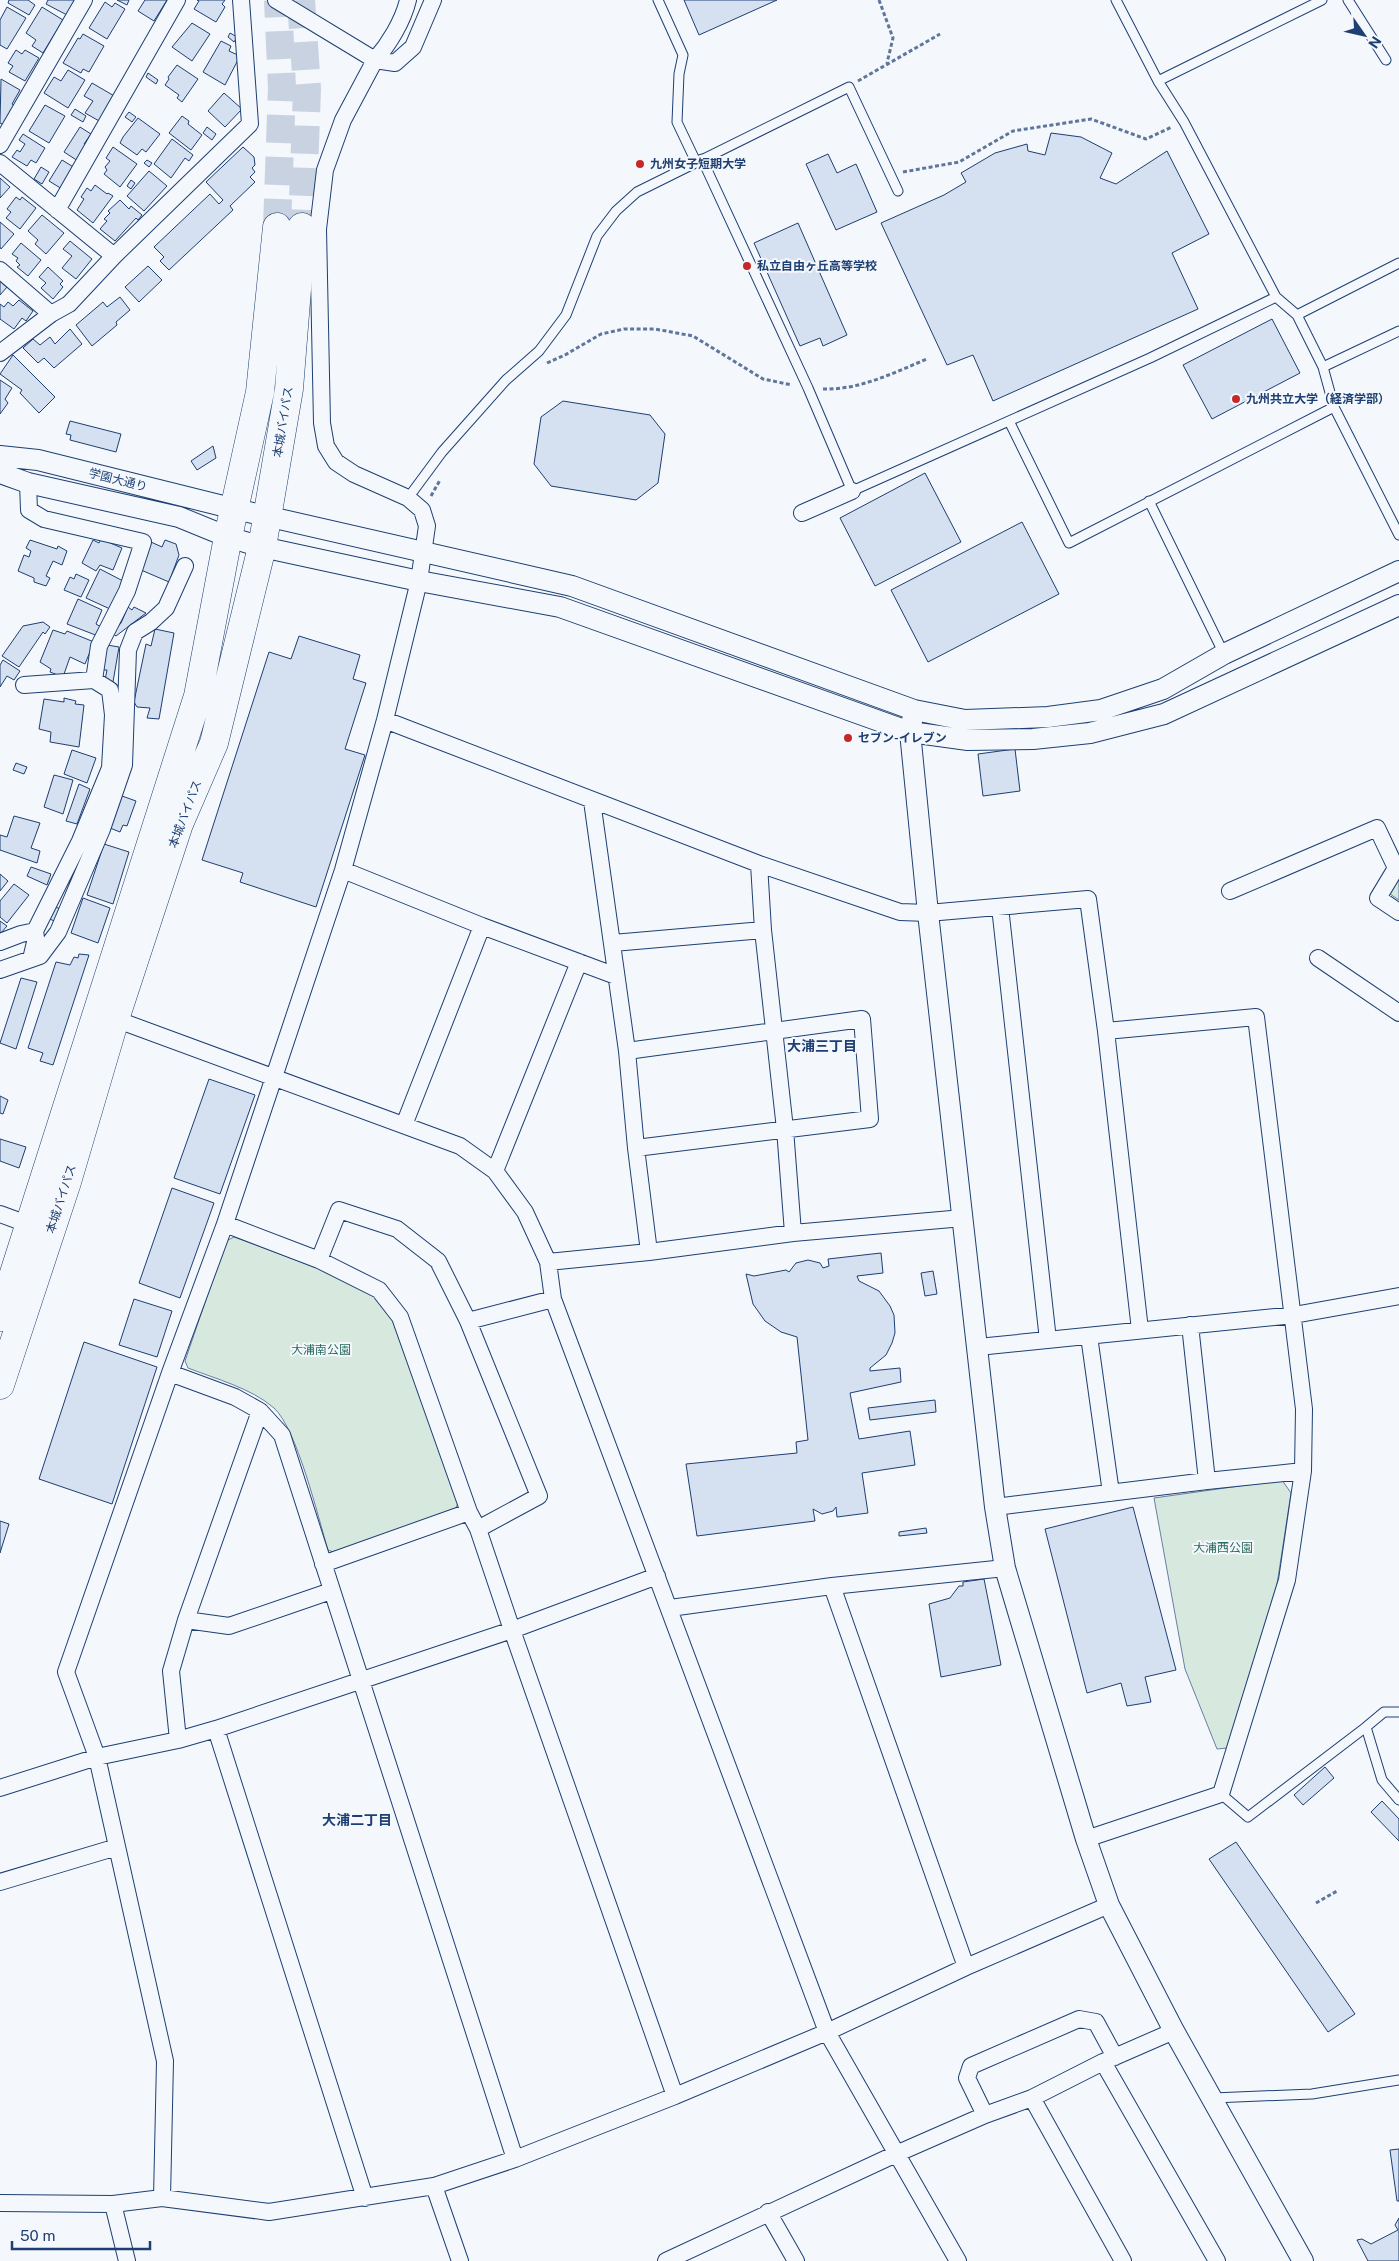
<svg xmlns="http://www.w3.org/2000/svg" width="1399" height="2261" viewBox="0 0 1399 2261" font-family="'Public Sans','Noto Sans JP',sans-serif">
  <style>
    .green { fill: #d7e8df; stroke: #687fa3 }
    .building { fill: #d5e0f0; stroke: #1d3f73 }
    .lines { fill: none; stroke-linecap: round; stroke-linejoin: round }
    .trunk-tunnel { stroke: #c9d2e0; stroke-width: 28; stroke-dasharray: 28 14; stroke-linecap: butt }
    .service-casing { stroke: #1d3f73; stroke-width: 11 }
    .minor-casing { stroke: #1d3f73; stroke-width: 18 }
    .tertiary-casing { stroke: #1d3f73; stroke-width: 22 }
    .trunk-casing { stroke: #1d3f73; stroke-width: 29 }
    .path { stroke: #5e769c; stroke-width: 3; stroke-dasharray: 4 2.5; stroke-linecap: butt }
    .service { stroke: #f4f7fb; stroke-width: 9 }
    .minor { stroke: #f4f7fb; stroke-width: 16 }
    .tertiary { stroke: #f4f7fb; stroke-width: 20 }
    .trunk { stroke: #f4f7fb; stroke-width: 28 }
    .poi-dot { fill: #c62828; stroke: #f4f7fb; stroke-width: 2 }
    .labels { text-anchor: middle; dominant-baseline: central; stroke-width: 4; stroke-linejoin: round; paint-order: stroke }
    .poi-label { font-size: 12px; font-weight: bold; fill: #1d3f73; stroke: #f4f7fb; text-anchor: start }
    .street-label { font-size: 12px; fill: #1d3f73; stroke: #f4f7fb }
    .park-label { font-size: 12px; fill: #2c6c60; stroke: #f4f7fb }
    .neighbourhood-label { font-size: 14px; font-weight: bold; fill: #1d3f73; stroke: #f4f7fb }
  </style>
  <rect width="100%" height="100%" fill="#f4f7fb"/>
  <!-- green -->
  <path class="green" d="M1399 877V900L1390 894Z
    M234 1237 344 1278 375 1296 383 1304 392 1319 458 1503 455 1510 336 1553 328 1550C318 1517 297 1429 274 1408 251 1388 216 1379 188 1368L185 1361 226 1241Z
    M1282 1480 1291 1493 1276 1591 1227 1748 1217 1749 1185 1669 1154 1498Z"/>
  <!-- building -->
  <path class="building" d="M9 0H28L35 5 29 15 8 3Z
    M48 0H76L67 15 46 4Z
    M117 0H129L127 5Z
    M145 0H167L154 21 138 11Z
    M197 0H225L222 4 225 7 216 22 194 9 199 1Z
    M684 0H777L699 35Z
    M105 2 112 7 115 3 125 9 107 39 89 28Z
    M7 7 26 18 7 49 0 45V20Z
    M42 7 63 20 43 53 32 46 36 40 26 33Z
    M192 23 210 34 192 61 172 47Z
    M230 33 237 37 234 42 228 37Z
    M83 34 104 46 89 72 83 69 81 73 63 63 78 38 80 39Z
    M221 41 231 46 229 51 240 56 225 85 203 72Z
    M16 50 22 54 25 50 39 58 25 81 9 72 13 66 8 63Z
    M177 65 198 79 182 102 177 98 179 95 165 85 169 79 168 77Z
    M68 70 85 80 68 108 44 93 54 77 61 81Z
    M148 73 158 80 156 84 146 77Z
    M1 79 20 90 12 104 15 106 4 125 0 123Z
    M92 83 116 97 101 122 85 113 93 101 84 96Z
    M224 93 242 109 225 127 208 111Z
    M45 105 65 116 49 143 29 131Z
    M75 109 86 116 83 122 71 115Z
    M129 112 136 117 132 122 125 117Z
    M182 116 189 121 188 124 202 135 191 150 169 133Z
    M138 118 160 134 146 152 142 149 137 155 120 143 123 137Z
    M80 127 91 134 84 144 88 146 78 161 64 152Z
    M207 127 216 134 212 140 203 133Z
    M1051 133 1081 137 1112 153 1100 178 1116 184 1167 151 1209 234 1172 253 1198 309 993 401 973 355 947 365 881 223 944 195 966 182 961 173 995 153 1027 144 1028 151 1045 155Z
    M23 134 45 148 36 163 31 160 27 166 12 157 17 150 20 152 25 144 19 140Z
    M172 139 193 155 189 161 185 158 171 178 154 164Z
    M113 147 137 164 120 187 104 174 107 170 105 167 110 161 106 158Z
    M243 147 254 157 255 165 252 168 255 172 250 177 255 182 230 206 233 210 169 270 160 261 164 257 154 247 210 194 219 204 223 200 206 182Z
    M828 154 837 173 856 164 877 212 836 230 806 164Z
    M62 160 75 168 62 189 49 181Z
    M147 160 152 163 149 167 144 163Z
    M41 167 49 172 42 184 34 179Z
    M149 171 167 186 144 211 127 196Z
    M0 178 10 187 0 198Z
    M131 180 135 183 131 189 127 186Z
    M95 185 107 194 108 193 113 196 93 223 77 210 84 199 81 197 87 188 91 191Z
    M16 197 20 200 22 197 36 208 20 229 6 218 11 212 7 209Z
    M120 200 129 209 131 206 142 215 138 220 136 218 115 241 100 229 107 221 104 219 110 213 108 211Z
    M42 215 64 233 46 254 35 244 38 240 28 231Z
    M0 222 14 234 1 249 0 247Z
    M798 223 847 335 823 346 820 338 800 346 754 243Z
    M70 241 92 259 76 279 62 268 72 256 63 249Z
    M21 243 41 260 28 276 17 267 20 265 16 261 18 258 12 254Z
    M148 266 162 280 139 302 125 287Z
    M48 267 63 281 60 284 63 287 53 299 41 288 46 283 39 277Z
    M0 281 7 287 0 295Z
    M120 297 130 310 116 322 117 325 92 346 76 325 103 302 107 307Z
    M19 300 33 311 26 321 22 318 14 329 0 319V304L4 307 8 302 13 306Z
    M1272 319 1300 373 1212 419 1183 365Z
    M70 329 82 344 54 368 44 358 38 363 23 348 33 339 40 345 50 337 55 344Z
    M13 355 55 397 39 413 20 393 22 390 0 374Z
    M0 380 12 388 5 399 8 403 0 414Z
    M563 401 650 415 665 434 658 483 636 500 551 486 534 464 541 417Z
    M70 421 121 434 116 452 70 440 71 435 66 434Z
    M213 446 216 458 197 470 191 461Z
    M925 473 961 542 875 586 840 518Z
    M1022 522 1059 594 928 662 891 590Z
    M101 539 122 548 113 570 100 565 96 571 82 563 93 540 99 543Z
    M30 540 57 549 58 546 67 551 62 565 53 561 46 576 50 578 46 586 34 582V578L18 571 24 555 29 557 31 551 26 548Z
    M165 540 176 544 179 555 169 582 141 570 151 542 162 547Z
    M100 569 123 581 110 609 86 598Z
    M76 574 89 580 81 597 64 590 70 577 74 579Z
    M78 599 102 610 96 624 101 627 98 636 67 624Z
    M128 607 132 610 134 607 146 613 116 636 112 633 121 623Z
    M43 622 50 627 45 634 43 632 19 667 2 656 23 626Z
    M155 629 174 633 159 719 147 718 150 708 137 707 134 702 146 644 151 646Z
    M53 630 65 634 67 631 94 642 85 664 70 657 63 677 50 672 51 669 40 662Z
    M299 636 360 655 353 679 366 683 345 749 365 755 316 907 240 882 243 873 202 860 269 652 291 659Z
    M107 645 119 647 113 682 105 680 107 670H103Z
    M3 660 20 671 14 680 7 676 0 687V665Z
    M64 698 76 701 75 704 84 705 79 747 50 742 51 732 39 729 44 699 64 702Z
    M1015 749 1020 791 983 796 978 754Z
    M72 750 96 758 87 783 64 774Z
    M16 763 27 767 24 774 13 770Z
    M54 775 73 780 63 814 44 807Z
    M79 784 90 789 77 824 66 821Z
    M122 796 136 801 127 826 123 825 120 832 110 828Z
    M14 816 40 823 31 848 40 851 37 863 0 850V835L7 837Z
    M104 844 129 852 113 904 87 895Z
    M31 867 51 874 47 885 27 876Z
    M0 874 8 881 0 891Z
    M14 884 29 895 7 923 0 917V901Z
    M83 898 110 908 98 943 71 933Z
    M54 906 60 909 54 921 48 918Z
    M0 921 7 926 0 934Z
    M79 954 89 955 53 1065 40 1061 43 1053 28 1048 56 962 70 965 74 957 78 958Z
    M21 978 37 982 16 1049 0 1043Z
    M209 1079 255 1095 220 1194 174 1178Z
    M0 1096 8 1100 3 1114 0 1113Z
    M0 1139 26 1147 19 1168 0 1161Z
    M172 1188 214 1203 180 1298 139 1283Z
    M881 1253 883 1273 857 1276 859 1281 879 1291 890 1306 894 1315 895 1333 892 1343 886 1355 870 1368V1371L900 1368 901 1382 850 1393 859 1439 910 1431 915 1465 862 1473 868 1513 837 1517 836 1507 833 1511 822 1514 813 1509 815 1521 697 1536 686 1464 797 1453 796 1442 808 1440 797 1337 781 1332 765 1321 753 1304 746 1274 754 1276 786 1270 789 1272 796 1263 808 1260 820 1263 823 1268 829 1266 828 1259Z
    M933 1271 937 1294 925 1296 921 1273Z
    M134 1299 172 1311 157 1357 119 1345Z
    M84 1342 157 1367 112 1504 39 1479Z
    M935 1400 936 1412 870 1420 868 1408Z
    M1133 1507 1176 1670 1145 1677 1151 1702 1127 1706 1121 1683 1087 1693 1045 1529Z
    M0 1521 9 1524 0 1553Z
    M926 1528 927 1533 899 1536V1532Z
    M984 1579 1001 1665 941 1677 929 1604 950 1598 959 1586H963V1582Z
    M1325 1767 1334 1778 1303 1805 1294 1795Z
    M1382 1801 1399 1819V1841L1371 1812Z
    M1236 1842 1355 2014 1328 2032 1209 1859Z
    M1399 2149V2201H1397L1390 2150Z
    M1399 2218V2261H1368L1357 2240 1362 2239 1371 2244 1398 2230 1395 2225Z"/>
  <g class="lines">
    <!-- trunk-tunnel -->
    <path class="trunk-tunnel" d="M301 0 307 89 302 227
      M277 227 282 88 278 0"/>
    <!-- service casing -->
    <g class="service-casing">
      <path id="service" d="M658 0 683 55 679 74 677 122 696 162
        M1116 0 1158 81 1184 122 1276 297 1297 315 1323 367 1334 407 1399 535
        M1348 0 1386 60
        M1158 81 1322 0
        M702 159 808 388 852 491 1150 358 1276 297
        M1297 315 1399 263
        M1323 367 1399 331
        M1009 421 1069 543 1334 407
        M408 498 442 452 506 380 539 351 566 315 597 236 616 211 637 192 849 87 898 191
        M1149 501 1224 654
        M1399 1712H1384L1366 1727 1382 1780 1399 1800
        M1221 1794 1248 1817 1366 1727
        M1213 2098 1312 2094 1399 2080"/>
    </g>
    <!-- minor casing -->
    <g class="minor-casing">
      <path id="minor" d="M408 0C403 21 389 44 375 60L395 63 413 47 433 0
        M0 145 84 0
        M0 163 114 256
        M57 210 177 0
        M0 270 51 314
        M0 353 51 314 69 304 114 256 250 124 241 0
        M28 483 29 510 44 519 143 542 127 591 99 646 94 680
        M802 513 852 491
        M24 685 94 680 110 690 113 715 110 768 80 841 35 931
        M385 720 759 864 763 930 785 1129 793 1233
        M592 801 627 1051 636 1148 649 1252
        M759 864 900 912 928 913 1088 899 1106 1031 1140 1330
        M1399 867 1396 868 1378 898 1399 912
        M343 870 482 926 616 976
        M1230 891 1377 828 1396 868
        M1000 907 1048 1340
        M0 942 21 934 35 931 36 938 31 959
        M613 943 763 930
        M1318 958 1399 1013
        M0 970 40 956 58 932 102 829 124 765 128 650 135 632 151 622 166 608 185 566
        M115 1019 460 1146 495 1171 579 962
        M627 1051 862 1019 870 1119 636 1148
        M404 1125 482 926
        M495 1171 525 1212 548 1262 553 1299 827 2032 958 2261
        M0 1214 30 1225
        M225 1224 319 1260 379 1290 400 1317 469 1512 478 1529 512 1630 675 2096
        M319 1260 339 1210 397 1229 438 1261 468 1321 539 1496 478 1529
        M548 1262 649 1252 793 1233 963 1218
        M468 1321 553 1299
        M1190 1325 1207 1481
        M1089 1336 1111 1493
        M978 1347 1294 1315 1399 1296
        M170 1373 235 1397 260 1411 282 1435 515 2159
        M995 1507 1207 1481 1303 1471
        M323 1564 469 1512
        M832 1586 966 1967
        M670 1608 832 1586 1005 1568
        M186 1620 229 1626 331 1591
        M216 1729 365 2198
        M178 1740 171 1671 186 1620 260 1411
        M0 1788 97 1757 178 1740 216 1729 512 1630 657 1576
        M1086 1839 1221 1794 1287 1580 1303 1471 1304 1409 1256 1017 1106 1031
        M0 1882 117 1847
        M1103 2062 1217 2261
        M1032 2098 1123 2261
        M985 2115 967 2078 971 2066 1079 2019 1096 2022 1115 2057
        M434 2186 460 2261
        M162 2198 165 2061 97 1757 66 1672 170 1373 225 1224 343 870 385 720 419 581 427 526 422 510 408 498 354 474 336 462 326 446 322 423 318 229 325 170 343 120 375 60 276 0
        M0 2203 113 2204 162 2198 269 2212 434 2186 515 2159 675 2096 827 2032 966 1967 1109 1905
        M113 2204 127 2261
        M768 2212 796 2261
        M666 2261 896 2154 985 2115 1032 2098 1103 2062 1174 2031"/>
    </g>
    <!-- tertiary casing -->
    <g class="tertiary-casing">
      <path id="tertiary" d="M0 456 38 460 235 509 572 586 914 710 965 720 1048 717 1101 710 1163 689 1224 654 1399 571
        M0 473 28 483 179 517 228 537 262 547 419 581 560 607 910 732 968 740 1033 739 1090 733 1164 714 1399 605
        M914 710 910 732 928 913 995 1507 1005 1568 1086 1839 1109 1905 1174 2031 1303 2261"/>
    </g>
    <!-- trunk casing -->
    <g class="trunk-casing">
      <path id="trunk" d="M0 1317 198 696 228 537 260 392 277 227
        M0 1385 67 1182 115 1019 179 824 214 743 262 547 289 389 302 227"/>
    </g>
    <!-- path -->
    <path class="path" d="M879 0 893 38 887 63
      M858 81 940 34
      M903 172 959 162 1013 131 1091 119 1146 139 1172 127
      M547 363 565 355 601 334 624 329H655L693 336 763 379 792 385
      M823 389C860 390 893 373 927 359
      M431 496 440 480
      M1316 1903 1337 1891"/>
    <!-- service -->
    <use href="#service" class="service"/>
    <!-- minor -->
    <use href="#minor" class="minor"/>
    <!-- tertiary -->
    <use href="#tertiary" class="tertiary"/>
    <!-- trunk -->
    <use href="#trunk" class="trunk"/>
  </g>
  <!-- markers -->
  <g class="poi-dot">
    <circle cx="640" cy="164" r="5"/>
    <circle cx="747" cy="266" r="5"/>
    <circle cx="1236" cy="399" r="5"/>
    <circle cx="848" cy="738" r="5"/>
  </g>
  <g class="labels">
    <!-- poi labels -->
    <g class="poi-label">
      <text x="650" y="164">九州女子短期大学</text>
      <text x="757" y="266">私立自由ヶ丘高等学校</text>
      <text x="1246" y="399">九州共立大学（経済学部）</text>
      <text x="858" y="738">セブン-イレブン</text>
    </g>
    <!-- street labels -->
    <g class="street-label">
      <text transform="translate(283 422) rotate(-81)">本城バイパス</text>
      <text transform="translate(118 480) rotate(14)">学園大通り</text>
      <text transform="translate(185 814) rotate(-69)">本城バイパス</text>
      <text transform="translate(61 1199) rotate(-72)">本城バイパス</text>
    </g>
    <!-- park labels -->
    <g class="park-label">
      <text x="321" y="1350">大浦南公園</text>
      <text x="1223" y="1548">大浦西公園</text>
    </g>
    <!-- neighbourhood labels -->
    <g class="neighbourhood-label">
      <text x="822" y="1046">大浦三丁目</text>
      <text x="357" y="1820">大浦二丁目</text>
    </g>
  </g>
  <!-- north arrow -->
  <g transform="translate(1364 35) rotate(124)" stroke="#f4f7fb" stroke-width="4" paint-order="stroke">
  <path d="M0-4L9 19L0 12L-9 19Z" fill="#1d3f73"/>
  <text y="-8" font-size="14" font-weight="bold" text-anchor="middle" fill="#1d3f73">N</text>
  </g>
  <!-- scale -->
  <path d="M12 2241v8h138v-8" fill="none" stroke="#1d3f73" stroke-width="2.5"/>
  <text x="20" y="2241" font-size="15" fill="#1d3f73" stroke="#f4f7fb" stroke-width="4" paint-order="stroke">50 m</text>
</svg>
